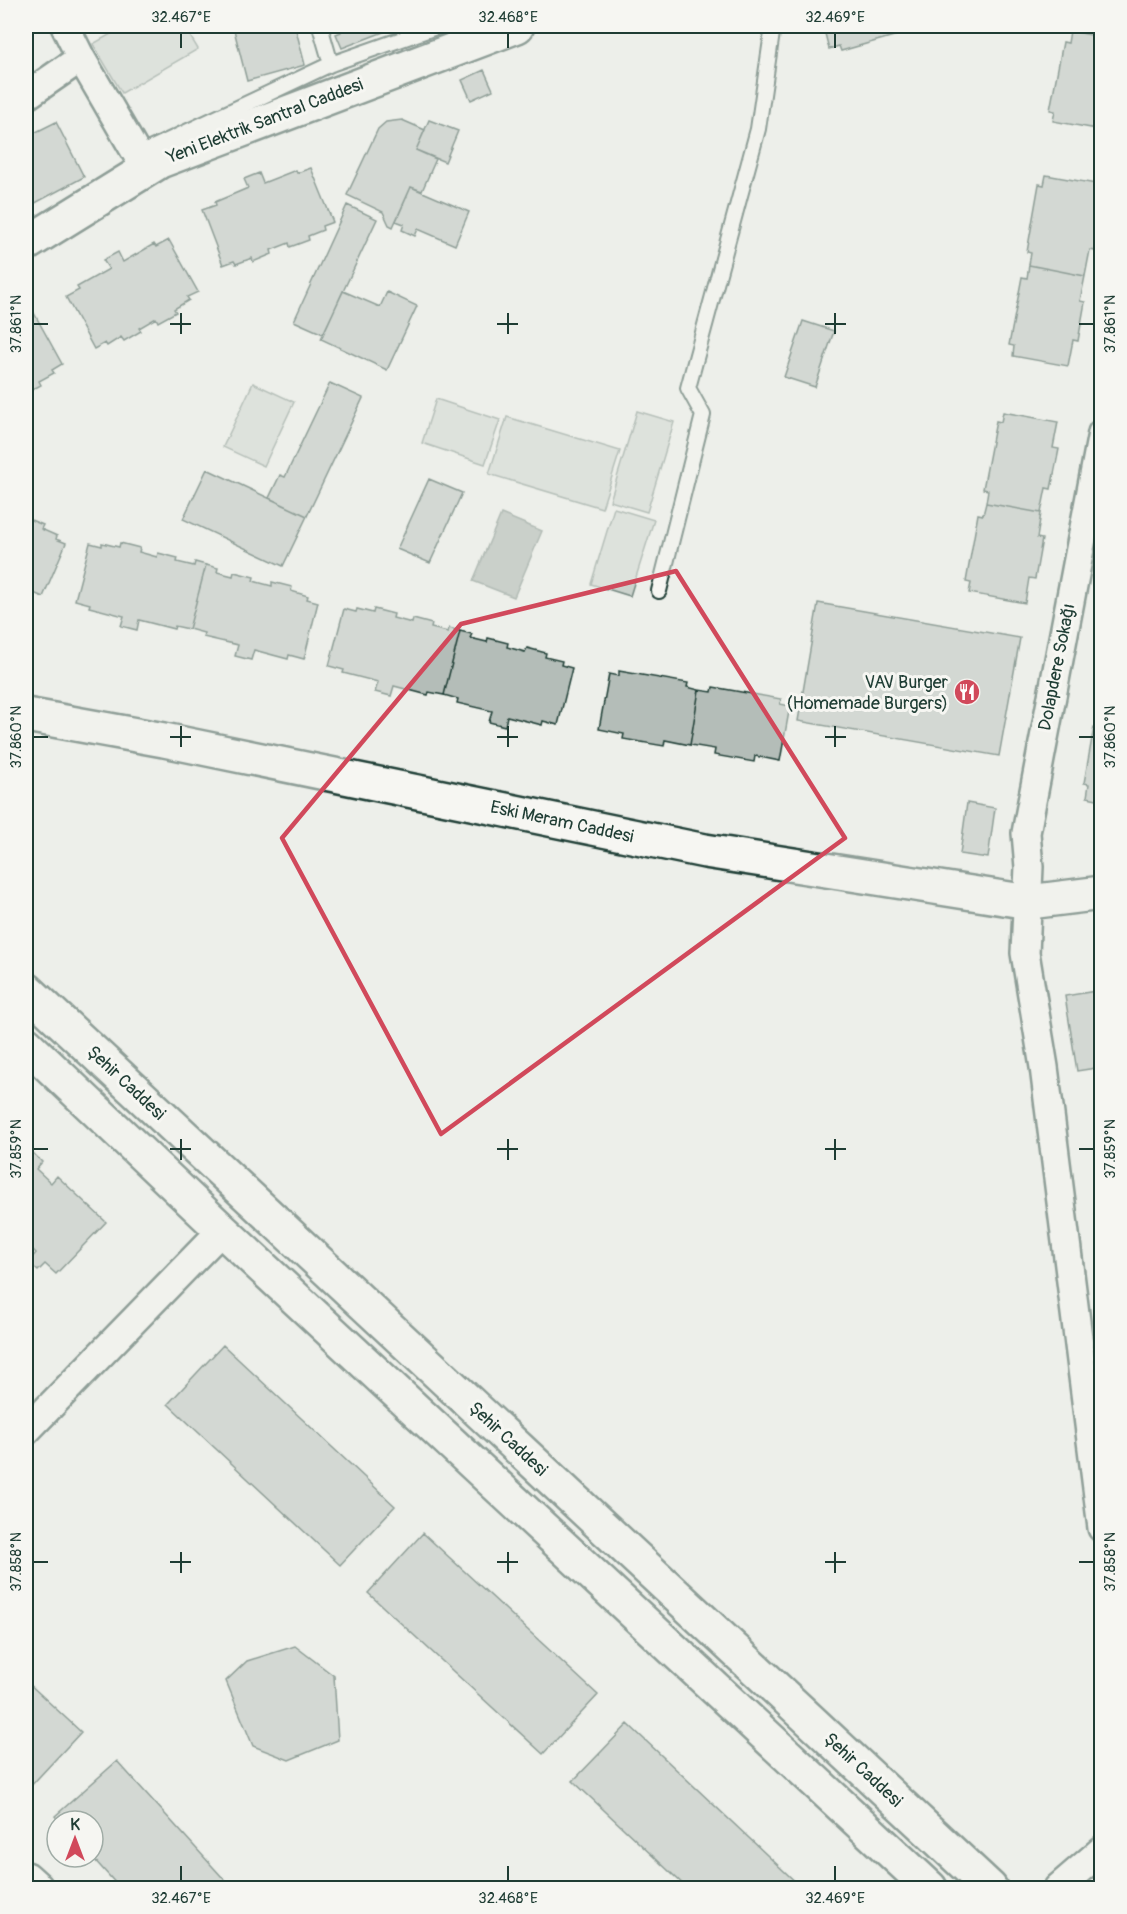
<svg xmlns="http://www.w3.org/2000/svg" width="1127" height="1914" viewBox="0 0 1127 1914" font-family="Pangolin,sans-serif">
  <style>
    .green { fill: #cbd2cc; stroke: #758880; stroke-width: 1.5 }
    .water { fill: #9faaa4; stroke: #6c7e77; stroke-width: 1.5 }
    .building { fill: #b4bdb8; stroke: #1f3d34; stroke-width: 1.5 }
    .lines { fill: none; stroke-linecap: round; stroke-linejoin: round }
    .service-casing { stroke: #1f3d34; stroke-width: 18 }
    .minor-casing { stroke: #1f3d34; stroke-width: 32 }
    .tertiary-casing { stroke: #1f3d34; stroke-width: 38 }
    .secondary-casing { stroke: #1f3d34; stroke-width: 38 }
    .service { stroke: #f6f6f2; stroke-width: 14 }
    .minor { stroke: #f6f6f2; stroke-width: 27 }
    .tertiary { stroke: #f6f6f2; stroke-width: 33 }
    .secondary { stroke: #f6f6f2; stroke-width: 33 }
    .marked { fill: none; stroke: #d1495b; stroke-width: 4.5; stroke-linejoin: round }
    .ticks { fill: none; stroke: #1f3d34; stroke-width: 2 }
    .labels { text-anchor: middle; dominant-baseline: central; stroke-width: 6; stroke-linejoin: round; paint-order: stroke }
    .street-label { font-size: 18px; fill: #1f3d34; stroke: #f6f6f2 }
    .poi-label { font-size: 18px; fill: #1f3d34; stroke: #f6f6f2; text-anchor: end }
    .neatline { fill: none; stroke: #1f3d34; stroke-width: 2 }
    .ticks-label { font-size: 15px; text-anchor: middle; fill: #1f3d34 }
  </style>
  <rect width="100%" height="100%" fill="#edefea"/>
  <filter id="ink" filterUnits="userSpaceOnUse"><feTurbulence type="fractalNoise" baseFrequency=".0167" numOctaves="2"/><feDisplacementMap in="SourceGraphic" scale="12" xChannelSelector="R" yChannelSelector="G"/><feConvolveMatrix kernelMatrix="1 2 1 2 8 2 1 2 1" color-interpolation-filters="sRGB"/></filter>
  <g filter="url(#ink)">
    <!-- green -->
    <path class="green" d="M125 26H184L198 49 122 93 93 44Z
      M253 383 294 402 264 466 223 447Z
      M436 399 500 420 485 464 422 443Z
      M637 411 674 422 647 512 610 501Z
      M507 417 620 451 602 508 489 474Z
      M614 508 654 520 630 596 591 584Z"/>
    <!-- water -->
    <path class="water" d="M501 514 542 531 514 597 473 581Z"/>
    <!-- building -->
    <path class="building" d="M233 26H295L305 65 247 81Z
      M339 26H384L386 31 342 48 336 34 341 32Z
      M823 26H914L906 27 908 32 841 51 839 46 829 49Z
      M1071 26H1102V37L1070 31Z
      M1070 31 1102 37V130L1053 121 1055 111 1050 110 1063 42 1068 43Z
      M484 70 493 90 471 100 462 80Z
      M402 120 425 130 416 150 436 159 422 191 411 187 393 227 389 225 383 212 347 195 378 129 386 122Z
      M429 120 458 131 445 162 416 150Z
      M56 122 84 177 26 208V137Z
      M311 168 333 222 322 226 323 230 308 236 309 240 290 247 289 243 271 250 272 254 253 262 252 258 236 264 234 261 223 265 202 210 216 205 215 202 248 188 244 179 259 173 263 183 296 170 297 173Z
      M1046 175 1102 185 1097 211H1102V216L1095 251 1090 250 1085 276 1029 265 1031 253 1027 252 1039 184 1044 185Z
      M411 187 469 212 455 245 418 229 415 236 402 230 404 224 396 221Z
      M347 205 377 219 323 334 294 321Z
      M169 240 198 292 187 297 189 300 174 309 176 312 158 322 156 318 139 328 141 331 124 341 121 337 107 346 105 343 94 349 66 297 79 290 77 287 109 269 103 260 118 252 123 262 154 244 156 247Z
      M1029 265 1085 276 1080 301 1085 302 1078 341 1073 340 1068 366 1013 356 1014 346 1009 345 1022 277 1027 278Z
      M343 291 380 307 387 292 417 306 387 370 321 339Z
      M34 313 62 364 52 370 54 373 39 381 41 385 26 393V317Z
      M803 321 834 331 815 387 784 377Z
      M330 383 363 398 307 516 269 498 280 475 285 477Z
      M1003 412 1058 422 1053 448 1059 449 1051 489 1046 488 1041 513 986 503 988 490 983 489 996 421 1001 422Z
      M207 469 307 516 283 566 183 519Z
      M429 479 462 493 430 563 397 549Z
      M986 503 1041 513 1037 538 1042 539 1035 579 1029 578 1025 603 969 593 971 583 966 582 978 514 983 515Z
      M26 518 43 525 41 529 57 536 56 539 66 543 43 597 29 591 28 595 26 594Z
      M90 543 102 546V543L119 547 120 543 140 548 139 552 157 557 158 553 178 558 177 562 194 566 195 562 206 565 189 629 175 626 174 629 139 620 137 630 121 626 124 616 89 607 90 604 75 600Z
      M206 565 218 568 217 572 233 576 234 572 254 577 253 581 272 586V582L292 587 291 591 308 596 307 599 318 602 304 659 289 655 288 659 254 650 251 660 235 656 238 645 203 637 204 633 189 629Z
      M818 603 1020 638 999 756 798 721Z
      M344 609 356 612 357 609 373 613 374 609 394 614 393 618 412 623 413 619 432 624 431 628 448 632 449 628 460 631 444 695 429 692 428 695 394 686 391 696 375 692 378 682 343 673 344 670 329 666Z
      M460 631 472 634 470 638 487 642 488 638 508 643 507 647 525 652 527 648 546 653 545 657 562 661 561 665 572 668 558 725 543 721 542 725 507 716 505 726 489 722 492 711 457 703 458 699 444 695Z
      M619 671 688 683 687 687 699 690 690 745 665 740 664 746 623 739 624 734 599 729 609 674 619 676Z
      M713 687 781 699 780 704 790 706 780 761 755 756 754 762 714 755 715 749 690 745 699 690 712 692Z
      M1102 718V800L1087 797 1089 784 1084 783 1094 727 1100 728Z
      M967 803 995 808 988 858 960 854Z
      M1102 990V1067L1077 1071 1065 996Z
      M26 1146 42 1162 36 1169 51 1183 57 1176 106 1222 56 1274 45 1264 38 1271 28 1262 36 1253 26 1243Z
      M1102 1211V1246L1095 1212Z
      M223 1345 395 1506 340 1565 168 1404Z
      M423 1533 598 1695 543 1754 368 1593Z
      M295 1646 334 1676 338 1740 289 1760 253 1746 226 1681 247 1661Z
      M26 1681 81 1732 26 1791Z
      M628 1724 801 1887 800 1888H687L573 1781Z
      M117 1761 232 1888H120L92 1857 93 1821H59L55 1816Z"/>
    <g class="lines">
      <!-- service casing -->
      <g class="service-casing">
        <path id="service" d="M320 26 331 64
          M150 149 331 64 439 26
          M659 591 703 415 688 388 758 129 773 26"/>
      </g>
      <!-- minor casing -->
      <g class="minor-casing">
        <path id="minor" d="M65 26 81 58 146 170
          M26 96 81 58
          M1102 433 1026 833 1029 867 1025 953 1044 1067 1102 1528
          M26 1431 222 1230
          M1058 1888 1102 1850"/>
      </g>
      <!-- tertiary casing -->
      <g class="tertiary-casing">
        <path id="tertiary" d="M26 244 160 161 517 26
          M26 1879 36 1888"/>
      </g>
      <!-- secondary casing -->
      <g class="secondary-casing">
        <path id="secondary" d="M26 715 164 740 705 851 1029 902 1102 893
          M26 989 990 1888
          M26 1044 222 1230 930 1888"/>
      </g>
      <!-- service -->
      <use href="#service" class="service"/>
      <!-- minor -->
      <use href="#minor" class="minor"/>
      <!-- tertiary -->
      <use href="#tertiary" class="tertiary"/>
      <!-- secondary -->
      <use href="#secondary" class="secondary"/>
    </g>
  </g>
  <!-- marked area -->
  <path d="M0 0H1127V1914H0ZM676 571 845 838 441 1134 282 838 461 624Z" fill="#edefea" fill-opacity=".55" fill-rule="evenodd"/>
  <path class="marked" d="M676 571 845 838 441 1134 282 838 461 624Z"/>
  <!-- ticks -->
  <path class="ticks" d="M181 33V48M508 33V48M835 33V48M181 313V334M508 313V334M835 313V334M33 324H48M170 324H191M497 324H518M825 324H846M1079 324H1094M181 726V747M508 726V747M835 726V747M33 737H48M170 737H191M497 737H518M825 737H846M1079 737H1094M181 1139V1160M508 1139V1160M835 1139V1160M33 1149H48M170 1149H191M497 1149H518M825 1149H846M1079 1149H1094M181 1552V1573M508 1552V1573M835 1552V1573M33 1562H48M170 1562H191M497 1562H518M825 1562H846M1079 1562H1094M181 1866V1881M508 1866V1881M835 1866V1881"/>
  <!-- icons -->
  <defs>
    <g id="restaurant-disc" transform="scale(1.35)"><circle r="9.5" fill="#d1495b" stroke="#f6f6f2"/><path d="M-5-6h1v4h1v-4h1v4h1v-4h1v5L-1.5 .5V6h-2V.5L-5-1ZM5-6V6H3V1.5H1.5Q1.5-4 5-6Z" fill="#fff"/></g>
  </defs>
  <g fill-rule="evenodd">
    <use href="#restaurant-disc" x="967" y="692"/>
  </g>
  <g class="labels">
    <!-- street labels -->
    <g class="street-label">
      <text transform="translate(265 121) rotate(-21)">Yeni Elektrik Santral Caddesi</text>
      <text transform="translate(1057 667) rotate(-79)">Dolapdere Sokağı</text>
      <text transform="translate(562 822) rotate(12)">Eski Meram Caddesi</text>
      <text transform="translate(126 1083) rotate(43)">Şehir Caddesi</text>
      <text transform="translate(508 1439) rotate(43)">Şehir Caddesi</text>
      <text transform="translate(863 1770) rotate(43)">Şehir Caddesi</text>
    </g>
    <!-- poi labels -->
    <g class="poi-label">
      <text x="948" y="682">VAV Burger<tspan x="948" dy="21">(Homemade Burgers)</tspan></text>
    </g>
  </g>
  <!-- margin -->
  <rect width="1127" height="1914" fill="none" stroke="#f6f6f2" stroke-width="66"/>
  <!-- north arrow -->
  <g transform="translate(75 1839)"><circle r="28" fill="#f6f6f2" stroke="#a0aca6" stroke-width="1.5"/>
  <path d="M0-4.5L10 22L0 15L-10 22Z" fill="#d1495b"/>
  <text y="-9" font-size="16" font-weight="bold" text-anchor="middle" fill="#1f3d34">K</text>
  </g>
  <rect x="33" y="33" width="1061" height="1848" class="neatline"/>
  <g class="ticks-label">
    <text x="181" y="22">32.467°E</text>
    <text x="508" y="22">32.468°E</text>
    <text x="835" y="22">32.469°E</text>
    <text transform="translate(16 324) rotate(-90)" y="5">37.861°N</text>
    <text transform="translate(1110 324) rotate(-90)" y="5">37.861°N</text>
    <text transform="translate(16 737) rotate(-90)" y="5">37.860°N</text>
    <text transform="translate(1110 737) rotate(-90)" y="5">37.860°N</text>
    <text transform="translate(16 1149) rotate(-90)" y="5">37.859°N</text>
    <text transform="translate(1110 1149) rotate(-90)" y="5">37.859°N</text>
    <text transform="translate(16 1562) rotate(-90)" y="5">37.858°N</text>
    <text transform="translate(1110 1562) rotate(-90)" y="5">37.858°N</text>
    <text x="181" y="1903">32.467°E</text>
    <text x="508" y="1903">32.468°E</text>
    <text x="835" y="1903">32.469°E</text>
  </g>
</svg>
